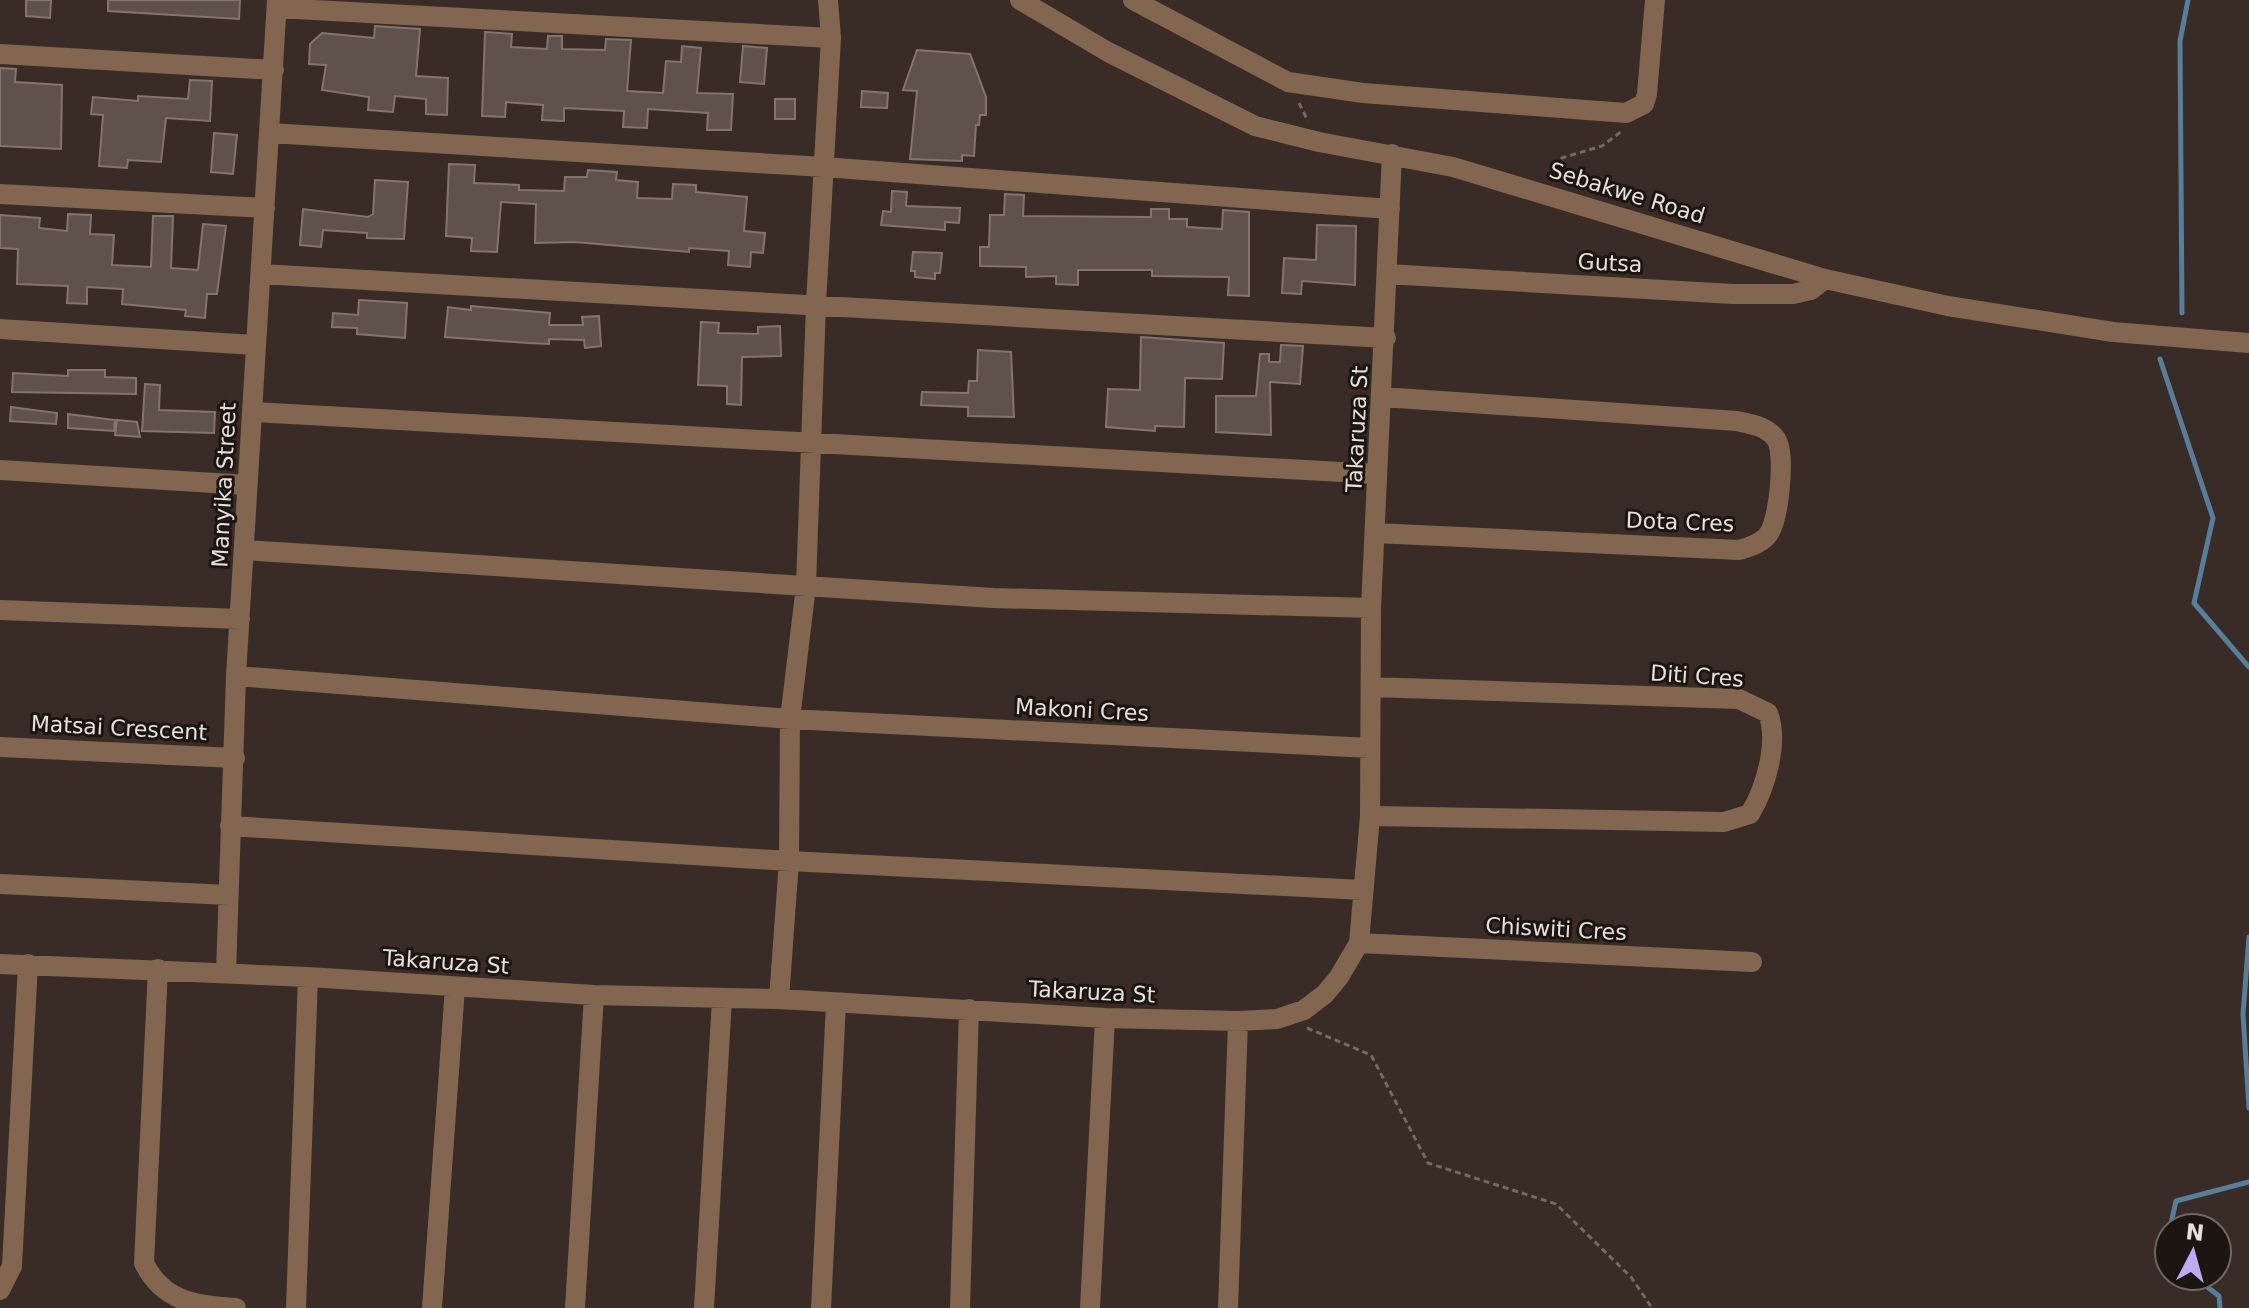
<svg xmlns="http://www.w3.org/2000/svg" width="2249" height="1308" viewBox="0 0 2249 1308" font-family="'DejaVu Sans',sans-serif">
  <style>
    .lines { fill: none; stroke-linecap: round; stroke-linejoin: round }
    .stream { stroke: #557f9a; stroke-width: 5 }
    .building { fill: #5f514b; stroke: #83746e; stroke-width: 2 }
    .path { stroke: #746863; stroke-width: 3; stroke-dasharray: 6 4; stroke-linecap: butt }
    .minor { stroke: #83664f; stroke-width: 20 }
    .labels { text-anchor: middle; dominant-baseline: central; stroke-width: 6; stroke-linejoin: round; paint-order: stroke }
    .street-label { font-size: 22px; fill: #e9e0dd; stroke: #1c1613 }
  </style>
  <rect width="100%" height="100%" fill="#392c26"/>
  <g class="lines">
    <!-- stream -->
    <path class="stream" d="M2182 313 2180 41 2188 0
      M2160 359 2213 518 2194 603 2249 667
      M2249 937 2243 1014 2249 1108
      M2170 1228 2176 1201 2249 1182
      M2169 1233 2165 1255 2169 1258
      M2193 1276 2219 1296 2220 1308"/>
  </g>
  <!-- building -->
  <path class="building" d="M26 0H51L50 18 26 16Z
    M108 0H240L239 19 108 11Z
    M375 26 420 29 416 76 448 78 447 115 426 114V99L395 96 393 112 368 110 369 97 322 90 326 65 309 64 310 44 322 33 374 38Z
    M485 32 512 34 511 47 547 49 548 36H562V49L605 50 606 39 631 40 627 91 663 93 666 61 681 62 682 46 701 48 697 93 733 94 731 130H707L708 113 648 109 647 128 623 127 624 111 564 108V121L542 120 543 105 506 102 505 117 482 116Z
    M743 46 767 48 764 84 740 82Z
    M917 50 970 54 986 97V115H980L979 125H976L974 156 962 155V161L910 159 917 91 903 90Z
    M0 68 16 69 15 82 62 85 61 149 0 146Z
    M190 80 212 81 210 121 166 118 161 162 128 160 127 168 99 166 103 115 91 114 93 97 138 101V96L188 99Z
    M862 91 888 93 887 108 861 107Z
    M775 99H795V119H775Z
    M214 133 237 135 233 174 211 172Z
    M449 164 475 165 474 183 519 185V190L564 191 565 177H587L588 170 617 172 616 180 638 182 637 198 672 199 673 184 696 185V192L747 197 744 231 765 233 763 253 751 252 750 267 728 265 729 251 689 248V252L575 242 535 243 536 204 501 202 497 252 471 251 472 238 446 236Z
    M375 180 408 182 404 239 367 238V233L323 230 321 247 300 245 303 209 368 217 373 214Z
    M892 191 907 192 906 206 960 208 959 223 945 222V230L881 225 883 211 891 212Z
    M1005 194 1024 195 1023 216 1151 217V209H1169V219H1187V227L1222 229 1223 210 1249 212V296L1228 295 1229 277 1152 276V270H1078V285L1056 284V276L1026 277V267L980 266V247H989L990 215H1004Z
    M68 214 91 215 90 234 114 235 112 265 151 267 153 216H173L171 268 198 270 203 224 226 226 217 294H207L205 318 185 316 186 310 122 304 123 289 87 287V304L67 303 68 286 17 284 18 249 0 248V215L40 218 39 228 67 231Z
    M1317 225 1356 226 1355 285 1302 281 1301 294 1282 293 1284 258 1316 260Z
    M913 252 942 253 940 273H935V279L915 277V271H911Z
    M359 300 407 303 405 338 357 334V328L332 327 333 313 358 315Z
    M471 306 550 313 549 325H583L582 317 599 316 601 346 585 348 584 340 549 339V344L528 343 445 337 448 307 471 310Z
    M701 322 719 323 718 333 758 334V327L780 326 781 356 742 357 741 405 727 404V386L698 385Z
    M1141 337 1224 343 1222 379 1185 378 1184 427 1155 426V431L1106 427 1108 389 1140 390Z
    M1281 345 1303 346 1300 384 1270 382 1271 435 1216 432V396H1256L1260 354H1269V362H1280Z
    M978 350 1011 352 1014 417 968 416V407L921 405 922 392 968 393 969 381H977Z
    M68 370H105V377L136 378V394L12 392 13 373 68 376Z
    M145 384 160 385 159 410 215 412 214 433 142 431Z
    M11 407 57 413 56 424 10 421Z
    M68 414 115 420 114 431 68 428Z
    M117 420 137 422 140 437 115 435Z"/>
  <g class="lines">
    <!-- path -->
    <path class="path" d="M1299 103 1308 121
      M1549 175 1562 158 1602 146 1622 131
      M1307 1028 1371 1055 1428 1163 1556 1204 1631 1277 1652 1308"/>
    <!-- minor -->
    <path class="minor" d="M1020 0 1108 52 1255 126 1319 142 1453 167 1825 279 1948 306 2113 332 2249 343
      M1133 0 1288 82 1363 93 1626 113 1644 104 1647 94 1655 0
      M277 8 831 38
      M0 54 274 70
      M270 133 823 167 1390 209
      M0 194 265 208
      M261 274 1386 338
      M1387 274 1733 294H1793L1811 290 1825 279
      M0 329 254 345
      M253 412 1377 474
      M0 470 247 485
      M1375 533 1739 550C1749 547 1760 544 1767 536 1779 524 1786 453 1776 439 1767 426 1750 424 1737 421L1382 397
      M244 550 993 598 1371 608
      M0 610 240 619
      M236 676 790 719 1370 748
      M0 747 235 758
      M1370 816 1724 822 1750 814C1766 787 1779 742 1768 713L1739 699 1371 687
      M230 826 789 861 1362 890
      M0 884 228 895
      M1359 943 1752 962
      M0 964 308 977 594 995 779 999 1105 1018 1238 1021 1277 1019 1304 1010 1325 994 1339 977 1359 943 1370 816 1371 608 1392 154
      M158 969 144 1263C163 1302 197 1306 236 1308
      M226 973 236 676 277 0
      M779 999 789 861 790 719 806 586 816 304 831 38 828 0
      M0 1290 12 1266 28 964
      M296 1308 308 977
      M432 1308 455 987
      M575 1308 594 995
      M704 1308 722 999
      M821 1308 836 1003
      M960 1308 969 1009
      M1090 1308 1105 1018
      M1228 1308 1238 1021"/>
  </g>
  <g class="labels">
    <!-- street labels -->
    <g class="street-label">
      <text transform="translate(1627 193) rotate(17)">Sebakwe Road</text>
      <text transform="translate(1610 263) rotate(3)">Gutsa</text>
      <text transform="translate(1357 429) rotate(-87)">Takaruza St</text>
      <text transform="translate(224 485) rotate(-87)">Manyika Street</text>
      <text transform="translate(1680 522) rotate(2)">Dota Cres</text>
      <text transform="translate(1697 676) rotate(4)">Diti Cres</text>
      <text transform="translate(1082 710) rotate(3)">Makoni Cres</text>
      <text transform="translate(119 728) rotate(3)">Matsai Crescent</text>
      <text transform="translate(1556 929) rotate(3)">Chiswiti Cres</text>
      <text transform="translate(446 962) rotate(4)">Takaruza St</text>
      <text transform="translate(1092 992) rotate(3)">Takaruza St</text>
    </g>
  </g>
  <!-- north arrow -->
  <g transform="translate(2193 1252) rotate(6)"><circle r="38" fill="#1c1613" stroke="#6e6764" stroke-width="2"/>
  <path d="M0-6L14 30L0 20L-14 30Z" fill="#bea9f5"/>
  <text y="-12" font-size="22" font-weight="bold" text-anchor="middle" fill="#e9e0dd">N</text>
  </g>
</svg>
